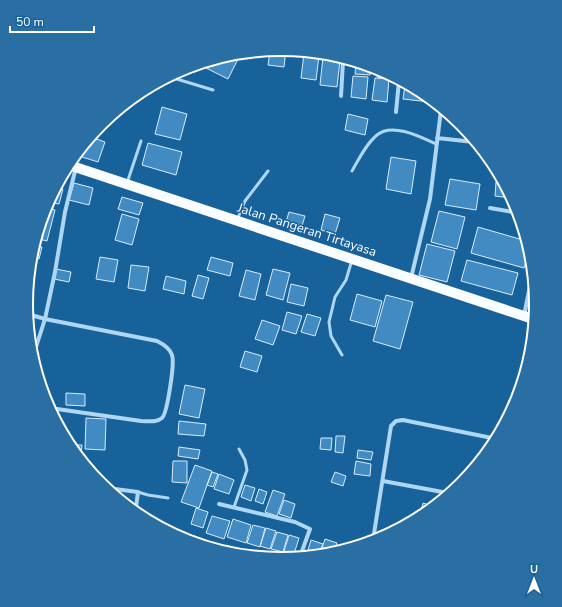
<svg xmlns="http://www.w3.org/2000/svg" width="562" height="607" viewBox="0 0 562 607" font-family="'Nunito Sans',sans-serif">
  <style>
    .building { fill: #418bc2; stroke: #d7ecfc }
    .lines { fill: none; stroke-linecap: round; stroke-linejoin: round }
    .lane { stroke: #afd6f2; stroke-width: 3 }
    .street { stroke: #afd6f2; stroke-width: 4 }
    .primary { stroke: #fafdff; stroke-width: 10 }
    .labels { text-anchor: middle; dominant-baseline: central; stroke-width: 3; stroke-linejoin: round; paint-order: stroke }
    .street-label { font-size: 13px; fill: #fff; stroke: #18629c }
    .rim { fill: none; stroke: #fff; stroke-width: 2 }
  </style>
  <rect width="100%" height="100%" fill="#18629c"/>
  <!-- building -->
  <path class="building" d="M281 49H286L284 67 268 65 270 51Z
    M304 53 319 56 316 80 301 78Z
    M239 57 228 79 206 68 209 63Z
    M323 57 340 60 337 87 320 85Z
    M356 63 371 66 370 75 355 74Z
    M378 68 392 77V79L377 77Z
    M353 76 368 77 366 99 351 97Z
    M375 78 389 79 387 102 372 100Z
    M405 85 430 102 403 99Z
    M162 107 187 114 180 140 155 134Z
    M348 114 368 119 365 135 345 130Z
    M91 137 105 142 98 162 79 156Z
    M148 143 182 152 176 175 142 165Z
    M391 157 416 161 411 194 386 189Z
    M450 179 480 184 476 210 445 205Z
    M496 182H501L511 198 495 196Z
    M74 183 93 188 89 205 69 200Z
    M58 187 63 189 59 204 48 202Z
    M122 197 143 203 139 215 118 209Z
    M45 207 55 210 47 241 39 239Z
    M439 211 465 217 457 249 431 242Z
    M289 212 305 216 302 226 286 222Z
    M122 214 139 219 132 245 115 240Z
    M325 214 340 218 335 234 321 230Z
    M478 227 523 240 527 258 524 268 471 253Z
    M427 244 455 251 447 282 419 275Z
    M37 246 42 247 39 259 35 258Z
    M100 257 118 260 114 282 96 279Z
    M211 257 233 263 230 276 207 270Z
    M467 260 518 273 512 295 461 281Z
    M131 265 149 267 145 291 128 288Z
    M56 269 71 272 69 282 54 279Z
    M273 269 290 273 283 300 266 295Z
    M246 270 261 274 255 300 239 296Z
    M198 275 209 278 203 299 192 296Z
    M166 276 186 281 184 294 163 289Z
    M291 284 308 288 304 306 287 302Z
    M357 294 382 301 375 327 350 320Z
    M386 295 413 302 400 349 373 341Z
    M287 312 302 316 296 334 282 330Z
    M307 314 321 318 315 336 301 332Z
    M262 320 280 326 273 345 255 339Z
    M245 351 262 356 257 372 240 367Z
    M185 385 205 389 199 418 179 414Z
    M66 393 85 394V406L66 405Z
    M86 418 106 419 105 450 85 449Z
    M179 421 206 424 204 436 178 434Z
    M336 436H345L343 453 335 452Z
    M321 438H332L331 450 320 449Z
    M74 445H82L81 454Z
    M179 447 200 450 198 459 178 456Z
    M358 450 373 452 371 460 357 458Z
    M173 461H187V483L172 482Z
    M356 461 371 464 370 476 354 474Z
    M195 465 212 471 199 508 181 502Z
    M212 472 218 474 213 487 207 485Z
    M335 472 346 476 343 486 331 482Z
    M219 474 234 480 229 494 214 489Z
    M245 485 255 488 251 501 241 497Z
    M259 489 267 492 263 504 255 501Z
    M273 490 285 494 277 516 265 512Z
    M284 500 295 504 291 518 279 514Z
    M423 503 429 505 421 511Z
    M196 508 208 512 203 528 191 524Z
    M212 516 230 521 224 539 206 533Z
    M233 519 251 525 246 543 227 537Z
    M253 525 265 528 260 547 247 543Z
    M266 528 276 531 270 549 260 546Z
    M277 532 288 535 283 552 271 549Z
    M289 535 299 538 294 554 284 551Z
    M325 539 337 543 335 548 321 551Z
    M311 540 323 544 320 551 307 553Z"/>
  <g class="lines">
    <!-- lane -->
    <path class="lane" d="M170 77 213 90
      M352 171C359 159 366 144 377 135 392 122 421 137 436 144
      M127 183 141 141
      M237 220 245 201 268 171
      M342 355 331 336 329 322 335 297 346 280 352 260
      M138 492 148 495 168 498
      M234 507 247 470 245 460 239 449"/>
    <!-- street -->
    <path class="street" d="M341 96 343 61
      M396 112 399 81
      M437 138 474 142
      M490 208 518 213
      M411 278 430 199 441 110
      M28 314 45 319 157 341C163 344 170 348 172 355 175 363 167 414 162 418 156 423 148 421 141 421L50 408
      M524 316 531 281
      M35 350 45 319 55 272 65 212 76 167
      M383 481 448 493
      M107 488 138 492 136 507
      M219 504 295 522 310 529 301 554
      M186 540 192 539 219 546
      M373 540 391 426 396 421 403 420 492 438"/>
    <!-- primary -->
    <path class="primary" d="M72 166 533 319"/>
  </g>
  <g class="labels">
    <!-- street labels -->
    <g class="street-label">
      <text transform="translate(307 230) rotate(18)">Jalan Pangeran Tirtayasa</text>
    </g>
  </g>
  <!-- crop -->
  <path d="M0 0H562V607H0ZM33 304a248 248 0 1 1 496 0a248 248 0 1 1-496 0Z" fill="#2a6fa4" fill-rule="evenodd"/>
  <path class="rim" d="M33 304a248 248 0 1 1 496 0a248 248 0 1 1-496 0Z"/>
  <!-- north arrow -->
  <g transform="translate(534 579)" stroke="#18629c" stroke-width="3" paint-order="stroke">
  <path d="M0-3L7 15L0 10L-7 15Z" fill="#ffffff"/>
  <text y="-6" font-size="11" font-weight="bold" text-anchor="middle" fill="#ffffff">U</text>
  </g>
  <!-- scale -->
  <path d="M10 26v6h84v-6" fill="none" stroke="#ffffff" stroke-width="2"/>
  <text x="16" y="26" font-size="12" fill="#ffffff" stroke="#18629c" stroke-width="3" paint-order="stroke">50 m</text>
</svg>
